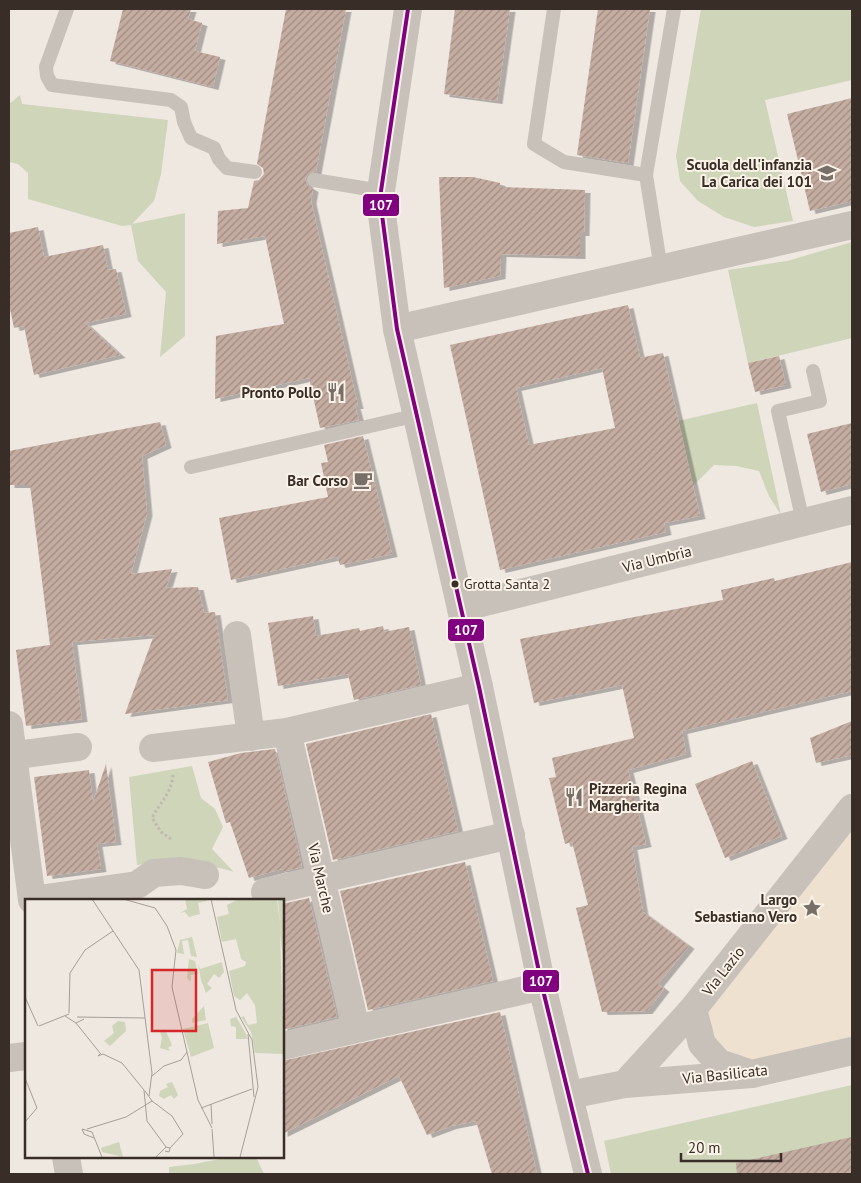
<svg xmlns="http://www.w3.org/2000/svg" width="861" height="1183" viewBox="0 0 861 1183" font-family="'PT Sans',sans-serif">
  <style>
    .green { fill: #cfd5b9 }
    .plaza { fill: #eee1cf }
    .building { fill: url(#building-hatch); fill-rule: evenodd; filter: url(#shadow) }
    .lines { fill: none; stroke-linecap: round; stroke-linejoin: round }
    .path { stroke: #c0b9b2; stroke-width: 3; stroke-dasharray: 2.5 2.5; stroke-linecap: butt }
    .service { stroke: #c8c1b9; stroke-width: 14 }
    .minor { stroke: #c8c1b9; stroke-width: 28 }
    .tertiary { stroke: #c8c1b9; stroke-width: 28 }
    .bus-1-casing { stroke: #fbf3e8; stroke-width: 8 }
    .bus-1 { stroke: #800080; stroke-width: 4 }
    .bus-dot { fill: #392e27; stroke: #fbf3e8; stroke-width: 2 }
    .labels { text-anchor: middle; dominant-baseline: central; stroke-width: 4; stroke-linejoin: round; paint-order: stroke }
    .bus-label { font-size: 14px; fill: #392e27; stroke: #fbf3e8; text-anchor: start }
    .poi-label { font-size: 15px; font-weight: bold; fill: #392e27; stroke: #fbf3e8; text-anchor: end }
    .street-label { font-size: 15px; fill: #392e27; stroke: #fbf3e8 }
    .inset-road { fill: none; stroke: #a69e97; stroke-width: 1 }
    .view { fill: #d62828; fill-opacity: 0.15; stroke: #d62828; stroke-width: 2.5 }
    .inset-edge { fill: none; stroke: #392e27; stroke-width: 2.5 }
    .line-badge { stroke: #fbf3e8; stroke-width: 2 }
    .badge-label { font-size: 14px; text-anchor: middle; font-weight: bold; fill: #fff }
  </style>
  <defs>
    <pattern id="building-hatch" width="6" height="6" patternUnits="userSpaceOnUse" patternTransform="scale(1.25)"><rect width="6" height="6" fill="#c4aca1"/><path d="M-1 1l2-2M0 6l6-6M5 7l2-2" fill="none" stroke="#a08c83"/></pattern>
    <filter id="shadow"><feDropShadow dx="5.5" dy="3" stdDeviation="0" flood-color="#0004"/></filter>
  </defs>
  <rect width="100%" height="100%" fill="#eee8e1"/>
  <!-- green -->
  <path class="green" d="M701 9H852V80L765 100 793 221 754 227 724 217 698 201 680 181 676 156Z
    M20 95 22 104 168 120 161 174 154 201 132 224 185 213V336L160 357 166 292 138 261 131 225 122 226 28 199V173L18 164 9 162V104Z
    M852 242V338L748 363 728 270 787 261Z
    M757 403 781 515 769 496 759 471 736 466 714 465 693 486 678 421Z
    M192 766 201 798 215 809 223 827 212 849 234 872C200 862 172 860 137 865L129 777Z
    M852 1085V1174H611L604 1141Z
    M230 1157H256L264 1174H169V1167L194 1164Z"/>
  <!-- plaza -->
  <path class="plaza" d="M852 808V1051L719 1063 693 1009Z"/>
  <!-- building -->
  <path class="building" d="M123 9H191L188 19 202 23 195 51 220 57 213 87 110 61Z
    M286 9H346L316 171 308 174 305 179 308 186 313 189 311 201 358 406H355L359 420 320 428 309 378 215 399 216 336 284 324 265 236 217 244 218 211 248 208 254 181 259 180 264 174 263 168 257 164Z
    M455 9H510L497 101 444 94Z
    M598 9H650L628 163 577 155Z
    M852 98V201L810 211 787 114Z
    M439 177H473L500 183V187L585 190 584 233H580V256L501 254 500 276 444 288Z
    M38 227 44 257 103 245 108 270 116 269 126 314 85 323 120 355 34 375 24 326 14 328 9 304V233Z
    M628 305 640 358 663 353 700 516 664 523 666 532 500 570 450 345ZM602 368 615 428 529 445 516 388Z
    M779 356 786 385 755 392 748 363Z
    M160 422 166 445 142 456 147 513 131 574 172 569 166 588 198 587 204 613 215 612 228 700 125 714 154 635 72 642 82 719 26 726 16 650 56 644 50 645 30 485H9V451Z
    M852 423V484L821 492 807 434Z
    M363 436 392 554 340 565 337 557 231 580 219 518 328 497 321 463 328 462 324 445Z
    M852 562V691L682 731 686 754 628 770 646 844 632 847 643 912 689 946 658 984 664 989 647 1011 602 1012 576 908 588 905 572 842 565 844 549 778 556 777 552 758 634 738 622 685 534 703 520 639 723 600 721 590 774 578 775 581Z
    M313 616 316 636 359 628 360 631 383 626 384 632 409 627 421 685 354 700 348 674 278 686 268 623Z
    M431 714 458 831 333 860 306 744Z
    M852 721V755L816 763 810 738Z
    M275 749 302 867 282 872V869L249 878 230 822 226 823 208 762 241 753Z
    M752 761 782 836 725 858 695 784Z
    M106 764 116 842 97 844 101 869 47 876 34 777 89 770 93 802Z
    M465 862 493 981 368 1010 340 891Z
    M309 898 337 1017 282 1030V904Z
    M500 1012 537 1174H492L476 1121 451 1126 427 1135 399 1076 282 1134V1061Z
    M852 1137V1174H737L736 1163Z"/>
  <g class="lines">
    <!-- path -->
    <path class="path" d="M171 839 161 832 152 818C160 802 171 795 173 775"/>
    <!-- service -->
    <path class="service" d="M67 9 46 67 47 76 52 85 171 100 181 107 184 122 191 138 214 148 219 159 227 168 255 172
      M554 9 534 144 564 162 646 175
      M314 180 381 191
      M661 269 646 175 674 9
      M191 467 418 415
      M803 522 778 411 820 401 813 371"/>
    <!-- minor -->
    <path class="minor" d="M397 329 852 225
      M461 608 852 510
      M237 635 251 737
      M479 687 287 732 356 1029 542 986
      M9 725 32 900
      M153 748 287 732
      M9 756 78 747
      M265 892 511 835
      M32 900 137 885 154 873 181 871 205 875
      M693 1009 702 1044 719 1063 746 1072
      M282 1046 356 1029
      M9 1058 26 1056
      M625 1084 693 1009 852 808
      M569 1095 625 1084 752 1074 852 1051
      M66 1157 69 1174"/>
    <!-- tertiary -->
    <path class="tertiary" d="M408 9 381 191V207L397 329 479 687 542 986 588 1174"/>
    <!-- bus-1 casing -->
    <g class="bus-1-casing">
      <path id="bus-1" d="M408 9 381 191V207L397 329 479 687 542 986 588 1174"/>
    </g>
    <!-- bus-1 -->
    <use href="#bus-1" class="bus-1"/>
  </g>
  <!-- icons -->
  <defs>
    <g id="school-bare" transform="scale(1.5)"><path d="M0-5L7-2L0 1L-7-2ZM-4 1L0 2.5L4 1V4Q0 6-4 4Z" fill="#786f68" stroke="#fbf3e8" stroke-width="2.5" paint-order="stroke"/></g>
    <g id="restaurant-bare" transform="scale(1.5)"><path d="M-5-6h1v4h1v-4h1v4h1v-4h1v5L-1.5 .5V6h-2V.5L-5-1ZM5-6V6H3V1.5H1.5Q1.5-4 5-6Z" fill="#786f68" stroke="#fbf3e8" stroke-width="2.5" paint-order="stroke"/></g>
    <g id="cafe-bare" transform="scale(1.5)"><path d="M-5.5-4.5H6V0H3Q3 3.5 0 3.5H-2.5Q-5.5 3.5-5.5 0ZM3-3.2v2h1.7v-2ZM-6 4.5H4V6H-6Z" fill="#786f68" stroke="#fbf3e8" stroke-width="2.5" paint-order="stroke"/></g>
    <g id="sight-bare" transform="scale(1.5)"><path d="M0-6L1.8-2.2L6-1.7L2.9 1.2L3.7 5.4L0 3.3L-3.7 5.4L-2.9 1.2L-6-1.7L-1.8-2.2Z" fill="#786f68" stroke="#fbf3e8" stroke-width="2.5" paint-order="stroke"/></g>
  </defs>
  <g fill-rule="evenodd">
    <use href="#school-bare" x="827" y="173"/>
    <use href="#restaurant-bare" x="336" y="392"/>
    <use href="#cafe-bare" x="363" y="480"/>
    <use href="#restaurant-bare" x="574" y="797"/>
    <use href="#sight-bare" x="812" y="908"/>
  </g>
  <!-- markers -->
  <circle class="bus-dot" cx="455" cy="584" r="4.5"/>
  <g class="labels">
    <!-- bus labels -->
    <g class="bus-label">
      <text x="464" y="584">Grotta Santa 2</text>
    </g>
    <!-- poi labels -->
    <g class="poi-label">
      <text x="812" y="164">Scuola dell'infanzia<tspan x="812" dy="17">La Carica dei 101</tspan></text>
      <text x="321" y="392">Pronto Pollo</text>
      <text x="348" y="480">Bar Corso</text>
      <text x="589" y="788" text-anchor="start">Pizzeria Regina<tspan x="589" dy="17">Margherita</tspan></text>
      <text x="797" y="899">Largo<tspan x="797" dy="17">Sebastiano Vero</tspan></text>
    </g>
    <!-- street labels -->
    <g class="street-label">
      <text transform="translate(657 559) rotate(-14)">Via Umbria</text>
      <text transform="translate(321 878) rotate(77)">Via Marche</text>
      <text transform="translate(723 971) rotate(-52)">Via Lazio</text>
      <text transform="translate(725 1074) rotate(-6)">Via Basilicata</text>
    </g>
  </g>
  <!-- overview -->
  <g transform="translate(25 899)">
    <rect width="259" height="259" fill="#eee8e1"/>
    <path d="M160 0H182V2L173 4 175 15 164 18 160 13 155 14 162 10ZM213 0H252L255 25 253 0H259V66L255 35 259 155 230 154 226 133 216 118 219 117 223 126 232 124 230 106 222 94 215 101 209 97 204 72 220 67 221 63 216 60 211 40 197 43 192 18 204 15 202 6ZM167 38 172 58 166 57 163 41 157 42 159 55 152 54 155 41ZM164 60 170 62 173 75 166 76V83L162 79ZM197 63 199 73 194 79 189 75 182 85 187 89 181 94 176 81 173 65 175 70ZM179 107 181 121 167 124V120ZM211 118 220 133 223 140H211V128L206 127 205 120ZM93 122 100 123 101 132 85 147 79 142 89 134 87 127ZM183 124 189 149 166 158 158 130ZM140 130 147 146 143 149 145 152 135 149 137 139 135 133ZM147 183 153 196 149 200 146 196 139 200 134 197 135 192 143 188 141 185ZM94 243 98 258 77 253 76 249Z" fill="#cfd5b9"/>
    <path class="inset-road" d="M67 0 114 71 127 174 124 197M98 0 130 9 142 27 151 51 147 88 173 201 187 229M186 0 211 111 227 141 233 188 215 258M0 98 13 127M44 114 45 74 60 51 88 32M40 117 51 124 59 120M52 118 120 119M51 124 75 154M14 127 44 115M223 135 229 198M76 154 73 157 78 155 97 164 119 191 122 222 141 248M127 177 139 167 156 161 162 153M0 179 12 209 0 223M120 192 127 202 147 217 158 235 145 249M186 205 187 225M176 209 227 190M62 230 101 218 127 202M187 230 189 258M69 239 59 235 57 230 67 233 77 258M131 258 141 248 145 249 144 253 140 252"/>
    <path class="view" d="M127 71H171V132H127Z"/>
    <rect width="259" height="259" class="inset-edge"/>
  </g>
  <g class="line-badge">
    <rect x="362" y="193" width="38" height="24" rx="5" fill="#800080"/>
    <rect x="447" y="618" width="38" height="24" rx="5" fill="#800080"/>
    <rect x="522" y="969" width="38" height="24" rx="5" fill="#800080"/>
  </g>
  <g class="badge-label">
    <text x="381" y="210">107</text>
    <text x="466" y="635">107</text>
    <text x="541" y="986">107</text>
  </g>
  <!-- border -->
  <rect width="861" height="1183" fill="none" stroke="#392e27" stroke-width="20"/>
  <!-- scale -->
  <path d="M681 1153v8h100v-8" fill="none" stroke="#392e27" stroke-width="2.5"/>
  <text x="688" y="1153" font-size="15" fill="#392e27" stroke="#fbf3e8" stroke-width="4" paint-order="stroke">20 m</text>
</svg>
